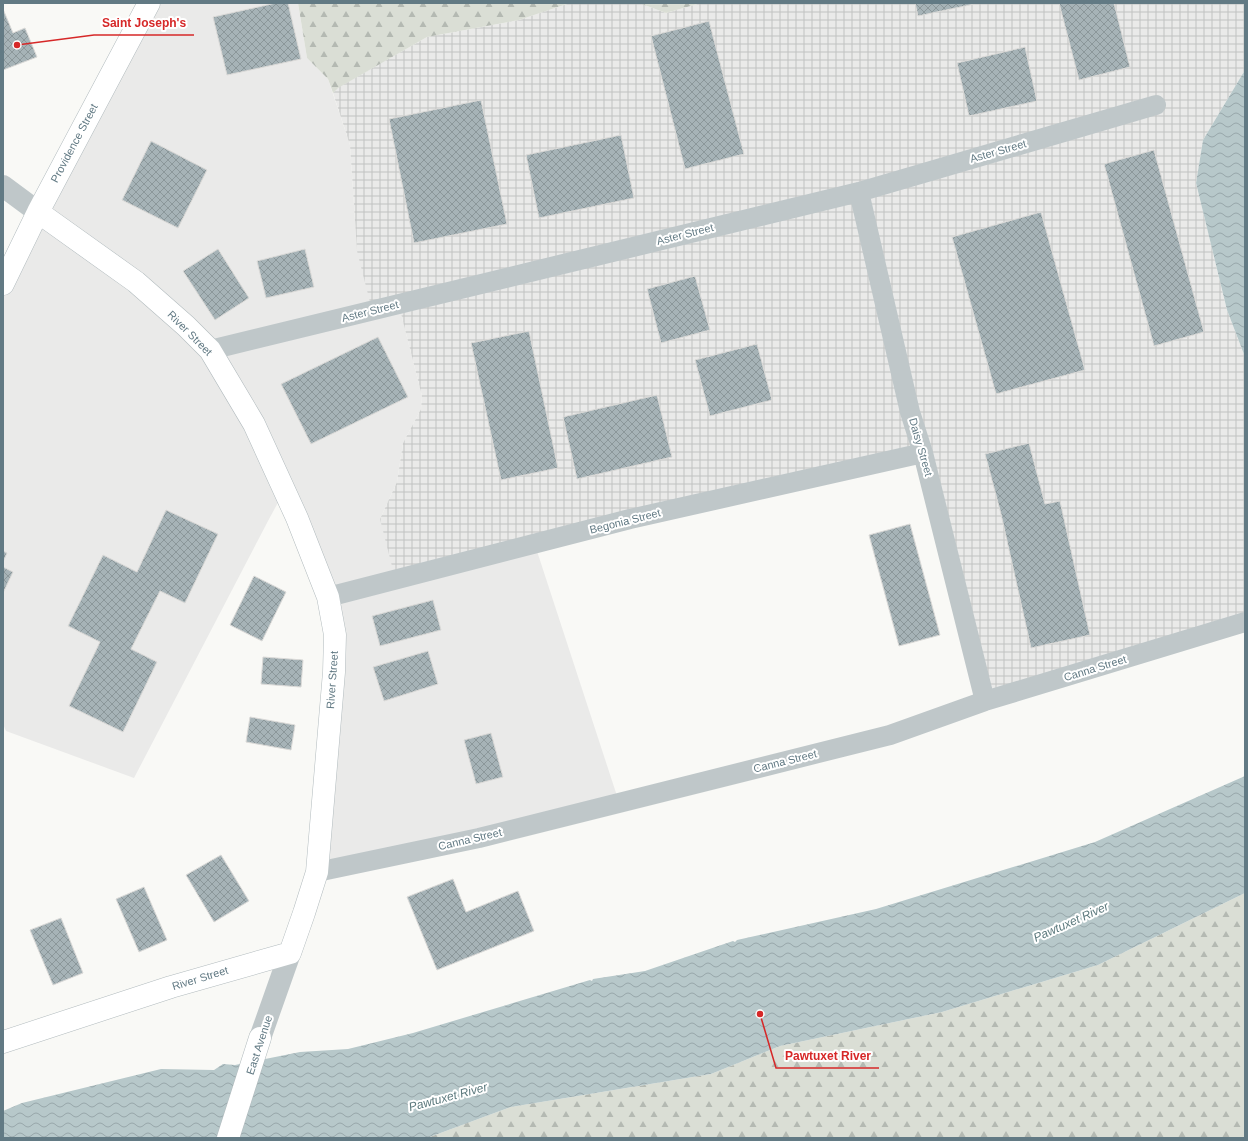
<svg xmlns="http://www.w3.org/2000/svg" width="1248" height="1141" viewBox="0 0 1248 1141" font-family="Arial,sans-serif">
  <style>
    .built { fill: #eaeae9 }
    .industrial { fill: url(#industrial-grid) }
    .forest { fill: url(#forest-firs) }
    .water { fill: url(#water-waves) }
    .building { fill: url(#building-cross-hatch); stroke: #dbdad8 }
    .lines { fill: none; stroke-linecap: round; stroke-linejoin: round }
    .secondary-casing { stroke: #b2bbbe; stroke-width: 23 }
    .minor { stroke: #bfc7c9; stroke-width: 20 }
    .tertiary { stroke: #bfc7c9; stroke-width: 22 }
    .secondary { stroke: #fff; stroke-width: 22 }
    .labels { text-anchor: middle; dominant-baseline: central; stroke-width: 4; stroke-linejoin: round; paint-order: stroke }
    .street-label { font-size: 11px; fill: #627a84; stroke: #fff }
    .water-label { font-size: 12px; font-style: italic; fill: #5d7a7e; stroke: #fff }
    .leader { fill: none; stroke: #d62828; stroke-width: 1.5 }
    .callout-dot { fill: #d62828; stroke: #fff; stroke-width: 1.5 }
    .callout-label { font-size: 12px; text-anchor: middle; font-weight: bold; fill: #d62828; stroke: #fff; stroke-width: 4; stroke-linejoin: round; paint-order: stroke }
  </style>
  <defs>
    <pattern id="industrial-grid" width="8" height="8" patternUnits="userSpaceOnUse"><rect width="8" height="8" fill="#eaeae9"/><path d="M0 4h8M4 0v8" fill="none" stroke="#c1c3c2"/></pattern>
    <pattern id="forest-firs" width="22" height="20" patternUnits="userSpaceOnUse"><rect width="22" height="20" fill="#daded5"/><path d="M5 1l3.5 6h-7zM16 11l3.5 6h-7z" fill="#b4b9b2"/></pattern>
    <pattern id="water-waves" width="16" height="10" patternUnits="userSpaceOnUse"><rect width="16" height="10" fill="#b7c8ca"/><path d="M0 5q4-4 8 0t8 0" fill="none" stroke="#98a7aa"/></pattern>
    <pattern id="building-cross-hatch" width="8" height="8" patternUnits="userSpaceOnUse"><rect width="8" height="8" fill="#a6b3b7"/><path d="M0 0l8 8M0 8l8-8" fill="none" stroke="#8b979a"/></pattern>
  </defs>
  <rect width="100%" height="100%" fill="#f9f9f6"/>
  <!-- built -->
  <path class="built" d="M150 3H298L307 58 328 79 350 145 357 251 400 310 422 396 421 409 403 443 397 482 380 519 535 545 618 799 320 879 327 754 325 613 281 497 268 521 134 778 6 731 3 724V284Z"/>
  <!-- industrial -->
  <path class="industrial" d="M570 3H639L666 13 701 3H1245V70L1203 140 1196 183 1227 310 1245 357V632L988 695 926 457 395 578 380 519 397 482 403 443 421 409 422 396 400 310H372L357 251 350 145 333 93 337 88 427 37 519 20Z"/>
  <!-- forest -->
  <path class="forest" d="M298 3H570L519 20 427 37 338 88 333 93 328 79 307 58Z
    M639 3H701L666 13Z
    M1245 893V1138H427L511 1107 711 1074 780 1046 942 1012 1098 965Z"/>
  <!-- water -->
  <path class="water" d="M1245 70V357L1227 310 1196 183 1203 140Z
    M1245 776V893L1098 965 942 1012 780 1046 711 1074 511 1107 427 1138H3V1111L22 1103 161 1069 214 1070 223 1064 235 1065 300 1052 348 1049 413 1033 590 980 592 981 593 979 645 971 733 941 735 942 737 940 876 909 1095 842Z"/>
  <!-- building -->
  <path class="building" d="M276 3H288L301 59 227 75 213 17Z
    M915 3H979L918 16Z
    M1059 3H1114L1130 67 1079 80Z
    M3 9 13 33 25 28 37 57 3 70Z
    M709 21 744 154 685 169 651 36Z
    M1025 47 1037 101 969 116 957 63Z
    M481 100 507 224 414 243 389 119Z
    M621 135 634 198 539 218 526 155Z
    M151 141 207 170 178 228 122 200Z
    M1154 150 1204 332 1154 346 1104 164Z
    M1041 212 1085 370 996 394 952 237Z
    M218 249 249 298 215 320 183 271Z
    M305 249 314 287 266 298 257 261Z
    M695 276 710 330 661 343 647 289Z
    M529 331 558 468 501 480 471 343Z
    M378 337 408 397 311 444 281 384Z
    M757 344 772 400 710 416 695 360Z
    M657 395 672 457 577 479 563 417Z
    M1029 443 1045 504 1060 501 1090 635 1031 648 1001 514 985 454Z
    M166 510 218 534 185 603 160 591 131 649 157 662 123 732 69 706 100 642 68 626 103 555 137 572Z
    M910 524 940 635 899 646 869 535Z
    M3 551 7 553 3 562Z
    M3 567 13 572 3 593Z
    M254 576 286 592 262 641 230 625Z
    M433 600 441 630 380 646 372 616Z
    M428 651 438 684 384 701 373 667Z
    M263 657 303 660 301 687 261 684Z
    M250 717 295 725 291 750 246 742Z
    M491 733 503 777 476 784 464 740Z
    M221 855 249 901 214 922 186 875Z
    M453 879 466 912 518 891 534 931 437 970 407 897Z
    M144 887 167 940 139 952 116 899Z
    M61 918 83 973 53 985 30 930Z"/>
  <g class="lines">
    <!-- secondary casing -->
    <g class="secondary-casing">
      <path id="secondary" d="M3 284 38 212 149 3
        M3 1042 171 987 290 953 304 913 317 872 334 672 335 635 328 597 297 518 254 424 210 350 186 326 136 282 38 212
        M228 1138 260 1038"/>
    </g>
    <!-- minor -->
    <path class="minor" d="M859 192 910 412 923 453 985 701
      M210 350 859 192 1156 105
      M328 597 630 519 923 453
      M317 872 479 838 890 735 985 701 1245 622"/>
    <!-- tertiary -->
    <path class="tertiary" d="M3 186 38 212
      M260 1038 290 953"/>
    <!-- secondary -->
    <use href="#secondary" class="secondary"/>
  </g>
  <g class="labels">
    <!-- street labels -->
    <g class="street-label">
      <text transform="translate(74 143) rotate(-62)">Providence Street</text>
      <text transform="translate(998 151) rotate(-16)">Aster Street</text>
      <text transform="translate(685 234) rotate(-14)">Aster Street</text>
      <text transform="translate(370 311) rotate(-14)">Aster Street</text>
      <text transform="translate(190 333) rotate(45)">River Street</text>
      <text transform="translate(921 447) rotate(74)">Daisy Street</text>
      <text transform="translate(625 521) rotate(-14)">Begonia Street</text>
      <text transform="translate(1095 668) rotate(-17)">Canna Street</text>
      <text transform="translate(332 680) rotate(-86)">River Street</text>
      <text transform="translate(785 761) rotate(-14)">Canna Street</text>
      <text transform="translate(470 839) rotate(-13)">Canna Street</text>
      <text transform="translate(200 978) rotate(-17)">River Street</text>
      <text transform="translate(259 1045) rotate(-72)">East Avenue</text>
    </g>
    <!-- water labels -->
    <g class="water-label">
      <text transform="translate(1071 922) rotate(-24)">Pawtuxet River</text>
      <text transform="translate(448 1097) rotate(-15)">Pawtuxet River</text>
    </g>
  </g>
  <!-- callouts -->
  <path class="leader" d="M17 45L94 35H194M760 1014L776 1068H879"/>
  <g class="callout-dot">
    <circle cx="17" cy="45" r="4"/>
    <circle cx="760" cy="1014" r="4"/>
  </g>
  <g class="callout-label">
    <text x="144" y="27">Saint Joseph's</text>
    <text x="828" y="1060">Pawtuxet River</text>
  </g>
  <!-- border -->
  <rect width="1248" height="1141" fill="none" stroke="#627a84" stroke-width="8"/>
</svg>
